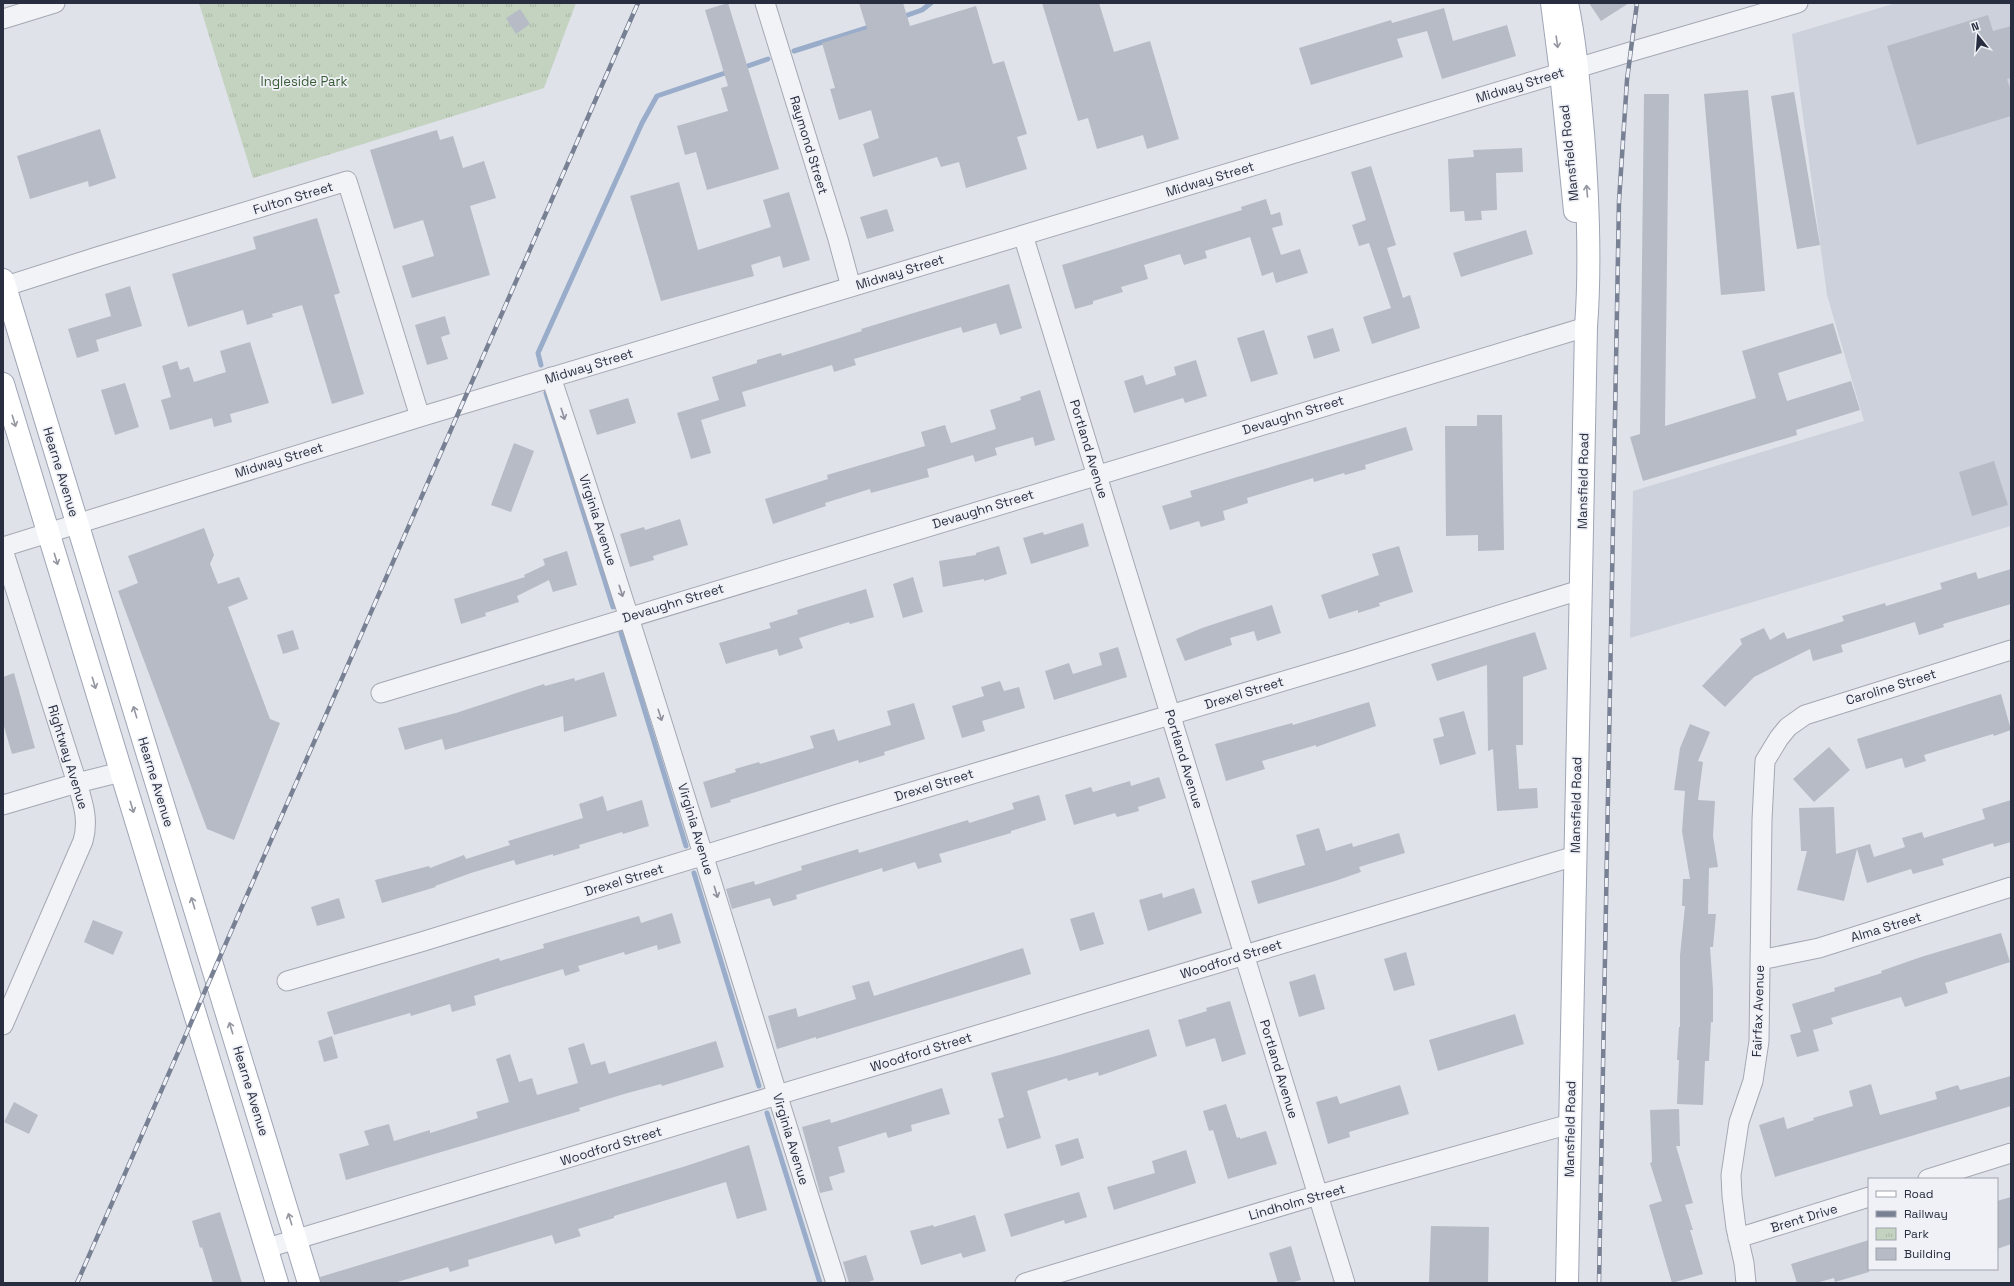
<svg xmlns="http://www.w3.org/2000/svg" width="2014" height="1286" viewBox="0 0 2014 1286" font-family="'Space Grotesk',sans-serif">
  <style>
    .built { fill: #cdd1db }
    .park { fill: url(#park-tufts) }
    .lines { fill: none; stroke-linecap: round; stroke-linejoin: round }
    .stream { stroke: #99acca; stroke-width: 5 }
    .building { fill: #b6bbc6 }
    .minor-casing { stroke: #a4a8b3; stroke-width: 21 }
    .major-casing { stroke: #9ea5b5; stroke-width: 24 }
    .minor { stroke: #f2f3f7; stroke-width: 19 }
    .major { stroke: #fff; stroke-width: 22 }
    .rail-casing { stroke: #788093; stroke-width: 4.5 }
    .rail { stroke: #eff1f6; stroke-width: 3; stroke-dasharray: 9; stroke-linecap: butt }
    .oneway { stroke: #9496a0 }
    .oneway2 { stroke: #8d909c }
    .labels { text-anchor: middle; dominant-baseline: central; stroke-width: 3.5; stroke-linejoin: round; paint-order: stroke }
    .park-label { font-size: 13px; fill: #385c35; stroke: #eff1f6 }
    .street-label { font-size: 13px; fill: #282e40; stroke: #eff1f6 }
  </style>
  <defs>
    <pattern id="park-tufts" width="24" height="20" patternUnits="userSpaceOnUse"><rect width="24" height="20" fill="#c3d3c0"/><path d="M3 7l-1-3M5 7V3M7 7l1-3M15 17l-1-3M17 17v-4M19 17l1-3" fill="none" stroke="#a8b5a6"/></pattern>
  </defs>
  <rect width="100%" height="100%" fill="#dfe2e9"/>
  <!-- built -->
  <path class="built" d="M1896 3H2011V526L1630 638 1633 491 1864 421 1827 295 1792 34Z"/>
  <!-- park -->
  <path class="park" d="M199 3H576L544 88 253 178Z"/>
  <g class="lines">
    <!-- stream -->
    <path class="stream" d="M902 17 922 10 931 3
      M794 51 873 26
      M742 68 768 59
      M541 365 538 353 642 123 657 96 731 71
      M546 393 613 607
      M621 633 686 846
      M694 873 759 1086
      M767 1113 820 1283"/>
  </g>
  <!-- building -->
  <path class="building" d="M728 3 779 169 707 190 696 152 685 155 677 126 728 111 721 88 728 86 705 10Z
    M859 3H903L910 26 976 6 993 64 1004 61 1027 134 1017 137 1027 169 966 188 959 162 941 167 937 157 873 177 863 144 879 138 871 110 839 120 830 89 835 88 822 43 867 29Z
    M1042 3H1099L1114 52 1150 41 1179 139 1147 149 1143 135 1097 149 1088 118 1078 121Z
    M1589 3H1629L1601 21Z
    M1444 8 1453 41 1507 25 1516 56 1442 79 1427 31 1397 39 1403 57 1311 85 1299 48 1391 20 1392 23Z
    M520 9 530 24 516 34 506 18Z
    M1988 15 1993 31 2011 26V78L2007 79 2011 91V116L1917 145 1887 46Z
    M1748 90 1765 291 1721 295 1704 94Z
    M1794 92 1820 245 1797 249 1771 96Z
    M1644 94H1669L1665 426 1756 398 1742 351 1833 323 1842 353 1778 373 1787 401 1851 381 1860 410 1796 430 1797 435 1643 481 1630 437 1640 434Z
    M100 129 116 178 89 187 88 181 30 199 17 156Z
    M437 130 440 140 453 136 463 168 484 161 496 198 470 206 490 275 412 298 402 266 434 256 423 220 394 229 370 150Z
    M1522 148 1523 172 1496 173 1497 210 1481 211 1482 220 1465 221 1464 211 1450 212 1448 159 1474 157 1473 150Z
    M1371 166 1396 245 1387 248 1403 298 1410 295 1420 328 1372 344 1363 317 1391 308 1369 243 1359 246 1352 225 1366 220 1351 172Z
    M679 182 698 250 771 227 763 200 789 192 810 260 783 268 780 256 751 265 754 276 661 301 630 196Z
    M1266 199 1271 215 1280 212 1283 225 1272 228 1281 255 1300 249 1308 273 1276 283 1273 272 1262 276 1250 237 1205 251 1207 258 1184 265 1180 254 1144 265 1148 279 1121 287 1123 292 1093 301V304L1075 309 1062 265 1242 210 1241 207Z
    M887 209 894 231 867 239 860 217Z
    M317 218 340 293 334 295 364 394 332 404 302 305 272 314 273 317 247 325 243 310 188 327 172 274 256 249 253 237Z
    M1526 230 1533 254 1461 277 1453 253Z
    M1009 284 1022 328 1000 335 996 323 963 333 961 327 854 359 856 365 834 372 832 365 742 392 746 406 701 420 711 453 691 459 677 413 719 400 712 377 757 363V360L781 353 782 356 862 331 861 329Z
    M130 286 142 326 96 340 99 351 77 358 68 329 111 316 105 294Z
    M445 316 450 334 441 337 448 359 427 365 415 325Z
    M1333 328 1340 351 1314 359 1307 336Z
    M1264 330 1278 374 1251 382 1237 338Z
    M250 342 269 403 230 414 232 422 214 427 212 418 170 430 161 400 171 397 162 366 177 361 180 370 189 367 194 382 226 372 220 351Z
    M1196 360 1207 396 1185 403 1183 398 1134 413 1124 381 1143 375 1146 385 1176 375 1174 367Z
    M125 383 139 427 115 435 101 390Z
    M1040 390 1055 440 1035 446 1033 437 995 448 997 455 975 462 973 455 927 469 929 477 871 493 870 489 825 503 826 506 773 524 765 499 828 479 827 475 925 446 921 432 945 425 951 443 996 429 990 410 1021 400 1020 397Z
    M628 398 636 423 597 435 589 410Z
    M1477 415H1502L1504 550 1478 551V535L1446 536 1445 426H1477Z
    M1406 427 1413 450 1365 465 1366 469 1345 475 1344 473 1314 482 1313 478 1247 498 1248 503 1223 511 1225 520 1201 527 1199 521 1170 530 1162 506 1192 497 1190 491Z
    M514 443 534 451 511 512 491 505Z
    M1994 461 2008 505 1972 516 1959 472Z
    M680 519 688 545 653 556 654 560 630 567 620 534 644 527 645 530Z
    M1083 523 1089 546 1031 564 1023 538 1043 532 1044 535Z
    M204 528 214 555 210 564 218 584 239 577 248 599 228 607 270 719 280 723 234 840 207 829 118 591 138 583 128 556Z
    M999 546 1007 574 984 581V579L943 587 939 561 976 555V553Z
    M1399 546 1413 592 1379 603 1380 606 1358 613V610L1329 619 1321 595 1379 575 1372 554Z
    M567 551 577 585 553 592 549 580 517 596 519 602 485 613 486 616 461 624 454 599 525 577 524 575 545 565 543 559Z
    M2011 569V604L1943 624 1944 627 1919 635 1915 622 1841 645 1843 652 1813 661 1810 649 1754 677 1725 707 1702 686 1742 644 1740 639 1764 628 1770 640 1784 632 1787 639 1844 621 1842 616 1885 603 1886 606 1942 589 1940 583 1976 572 1978 579Z
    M913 577 923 612 903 618 893 584Z
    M866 589 874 617 850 624 849 622 799 638 803 648 779 656 777 649 726 664 719 643 771 628 769 623 798 614 797 610Z
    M1272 605 1281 633 1257 641 1254 631 1230 638 1232 645 1185 661 1176 639 1202 628Z
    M293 630 299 649 283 654 277 635Z
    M1535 632 1547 669 1523 677V745H1516L1519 789 1537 788 1538 808 1497 811 1493 749 1488 751 1487 665 1437 681 1431 664Z
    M1118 647 1127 677 1054 700 1045 671 1069 663 1073 674 1102 665 1099 653Z
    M604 672 617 716 564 732 563 716 445 750 442 739 405 750 398 728 456 713 544 684 545 686 574 678 575 681Z
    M14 673 35 748 12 754 3 723V677Z
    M1000 681 1004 691 1019 687 1025 708 982 721 985 731 962 738 952 706 984 696 981 687Z
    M2001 694 2011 730 1994 736 1993 734 1924 755 1926 761 1905 768 1902 758 1866 769 1857 739Z
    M1369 702 1376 726 1316 747V745L1262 761 1265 769 1226 781 1215 744 1292 723 1293 725Z
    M914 703 925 739 884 752 885 755 859 763 858 760 730 800 731 802 711 808 703 782 736 772 735 769 759 762 760 764 814 748 810 736 834 729 838 741 891 725 887 711Z
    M1464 711 1476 754 1440 765 1433 739 1444 736 1439 718Z
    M1690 724 1710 732 1698 761 1703 762 1698 800 1715 801 1713 836 1718 867 1709 868 1708 914H1716L1713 947H1710L1713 989V1022H1711L1709 1061H1705L1703 1105 1677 1104 1679 1060H1677L1679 1027H1680V955L1685 906H1682L1683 879H1690L1682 831 1685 791 1674 790 1680 748Z
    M1829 747 1850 770 1814 802 1793 779Z
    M1159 777 1166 798 1138 807 1139 811 1117 817 1115 813 1074 825 1065 795 1091 787 1093 792 1130 781 1131 786Z
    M1039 795 1046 820 1011 831V833L939 854 942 862 918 869 915 862 883 872 882 868 796 895 797 899 773 906 770 898 732 909 726 889 754 881 755 885 802 870 801 866 858 849 859 853 968 820 969 823 1014 809 1012 803Z
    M603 796 607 811 642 800 649 826 623 834 622 832 579 845 580 848 553 856V854L516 865 514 860 471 873 435 886 436 887 382 903 375 880 429 866 430 868 464 855 466 859 510 845 508 841 583 818 579 804Z
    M2011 800V842L1994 847 1993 843 1942 859 1944 865 1913 874 1911 869 1867 883 1857 849 1844 901 1797 890 1807 851H1801L1799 808 1834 807 1836 854 1870 844 1874 857 1905 847 1902 838 1922 832 1924 838 1985 819 1982 809Z
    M1319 828 1326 851 1352 843 1353 847 1399 833 1405 853 1359 867 1361 872 1335 881 1258 904 1251 881 1305 865 1296 835Z
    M1194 888 1202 913 1148 931 1139 900 1162 893 1163 898Z
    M339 898 345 918 317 926 311 907Z
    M1094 912 1104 944 1080 951 1070 919Z
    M672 913 681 943 658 950 657 945 625 955 624 952 578 966 580 971 565 976 563 969 474 996 476 1005 452 1012 450 1004 411 1016 410 1013 334 1035 327 1012 499 958 500 961 544 948 543 944 639 916 641 923Z
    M93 920 123 932 113 955 84 942Z
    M2001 933 2010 962 1945 983 1948 993 1905 1007 1901 997 1831 1018 1833 1024 1813 1030 1819 1051 1797 1057 1790 1035 1801 1032 1792 1004 1835 991 1834 988 1882 973 1881 971 1921 957Z
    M1023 948 1031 974 816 1039V1037L777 1049 768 1016 796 1008 798 1017 856 999 852 986 869 981 874 996Z
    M1406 952 1415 985 1394 991 1384 959Z
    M1315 974 1325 1009 1299 1017 1289 982Z
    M1230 1001 1246 1054 1222 1062 1215 1038 1186 1047 1178 1020 1207 1011 1206 1008Z
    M1515 1014 1524 1044 1438 1071 1429 1040Z
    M1149 1029 1157 1056 1099 1076 1098 1072 1068 1081 1067 1078 1027 1091 1041 1138 1007 1149 998 1119 1004 1117 991 1073 1056 1056Z
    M332 1036 338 1058 324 1062 318 1041Z
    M716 1041 724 1067 662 1086 661 1084 624 1094 579 1108 580 1111 346 1180 339 1154 369 1145 364 1131 389 1124 394 1141 430 1130V1133L478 1118 476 1112 509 1102 496 1059 510 1054 519 1082 532 1078 537 1095 578 1083 568 1048 584 1043 591 1065 605 1061 609 1074Z
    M2011 1076V1106L1775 1177 1759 1125 1784 1117 1787 1129 1814 1120 1813 1118 1853 1106 1849 1091 1871 1084 1880 1115 1937 1099 1935 1092 1958 1085 1960 1090Z
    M1400 1085 1409 1114 1349 1132 1350 1137 1328 1144 1316 1102 1337 1096 1340 1104Z
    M942 1088 950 1114 911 1125 912 1131 888 1138 886 1132 838 1147 845 1172 829 1177 833 1190 820 1193 802 1127 830 1119 831 1123Z
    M14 1102 38 1115 29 1134 4 1122Z
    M1226 1104 1237 1138 1240 1137V1139L1266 1131 1277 1164 1228 1179 1213 1130 1209 1131 1203 1111Z
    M1679 1109 1680 1146H1676L1693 1203 1685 1205 1693 1230H1690L1703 1274 1672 1283 1649 1205 1662 1201 1650 1163 1652 1162 1650 1110Z
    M1078 1138 1084 1158 1061 1166 1055 1145Z
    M749 1145 767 1210 737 1219 726 1182 614 1216V1218L578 1229 581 1236 555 1244 552 1235 468 1260 469 1266 450 1272 448 1267 394 1283H321L320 1277 686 1166Z
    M1186 1150 1196 1183 1114 1210 1107 1187 1155 1173 1152 1161Z
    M1079 1192 1087 1217 1065 1224 1064 1220 1011 1237 1004 1214Z
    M2011 1197V1244L1997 1249V1201Z
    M220 1212 234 1257 242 1283H213L202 1247 200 1248 192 1221Z
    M975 1215 986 1251 963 1258 961 1253 921 1265 910 1231 933 1225 934 1227Z
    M1431 1226 1489 1227 1488 1283H1429Z
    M1869 1240V1272L1835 1282 1834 1278 1816 1283H1797L1791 1264Z
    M1291 1246 1301 1280 1290 1283H1278L1269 1253Z
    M866 1255 874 1280 866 1283H849L843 1262Z"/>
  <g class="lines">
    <!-- minor casing -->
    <g class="minor-casing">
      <path id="minor" d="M765 3 838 239 851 287
        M3 19 55 3
        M1023 235 1345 1283
        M3 287 100 256 347 181 420 417
        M551 377C651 678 741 981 836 1283
        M3 547 420 417 1630 52 1798 3
        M3 550 77 783C83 803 89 820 83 841L3 1025
        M381 693 1586 327
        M3 805 77 783 121 772
        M1760 960 1819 948 2011 887
        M287 981 421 942 838 814 1351 661 1580 590
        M1928 1179 2011 1153
        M1738 1238 1869 1197
        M267 1248 1575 856
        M1025 1283 1318 1195 1570 1124
        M1746 1283 1744 1263 1736 1228 1732 1196 1731 1175 1739 1122 1753 1081 1759 1041 1762 820 1765 761 1779 738 1788 727 1805 715 2011 650"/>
    </g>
    <!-- major casing -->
    <g class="major-casing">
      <path id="major" d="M1552 3 1561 73 1575 211
        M3 280 309 1283
        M3 384 277 1283
        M1567 1283 1586 327C1591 262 1588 198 1583 133 1579 89 1576 46 1567 3"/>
    </g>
    <!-- minor -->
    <use href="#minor" class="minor"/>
    <!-- major -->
    <use href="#major" class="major"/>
    <!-- rail casing -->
    <g class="rail-casing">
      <path id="rail" d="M77 1283 638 3
        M1599 1283 1619 201 1627 80 1637 3"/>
    </g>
    <!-- rail -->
    <use href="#rail" class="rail"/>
  </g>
  <!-- one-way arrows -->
  <defs><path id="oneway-shaft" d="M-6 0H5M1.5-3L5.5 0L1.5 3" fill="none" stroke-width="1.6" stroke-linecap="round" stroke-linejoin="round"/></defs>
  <g class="oneway">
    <use href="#oneway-shaft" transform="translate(1557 42) rotate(82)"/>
    <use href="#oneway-shaft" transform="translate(1587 191) rotate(-95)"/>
    <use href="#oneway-shaft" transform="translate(14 421) rotate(73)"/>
    <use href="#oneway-shaft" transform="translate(56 559) rotate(73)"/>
    <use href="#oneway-shaft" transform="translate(94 683) rotate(73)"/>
    <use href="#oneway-shaft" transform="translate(135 712) rotate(-107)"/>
    <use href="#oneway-shaft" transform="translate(132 807) rotate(73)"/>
    <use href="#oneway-shaft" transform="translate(193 903) rotate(-107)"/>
    <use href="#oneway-shaft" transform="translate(231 1028) rotate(-107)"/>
    <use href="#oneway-shaft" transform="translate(290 1219) rotate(-107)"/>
  </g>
  <g class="oneway2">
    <use href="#oneway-shaft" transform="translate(563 414) rotate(72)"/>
    <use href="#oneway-shaft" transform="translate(621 591) rotate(72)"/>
    <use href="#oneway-shaft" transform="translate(660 715) rotate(72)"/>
    <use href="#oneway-shaft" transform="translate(716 892) rotate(73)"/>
  </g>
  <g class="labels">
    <!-- park labels -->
    <g class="park-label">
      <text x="304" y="81">Ingleside Park</text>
    </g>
    <!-- street labels -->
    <g class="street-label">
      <text transform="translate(1520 85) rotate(-17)">Midway Street</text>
      <text transform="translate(809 145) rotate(73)">Raymond Street</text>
      <text transform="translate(1569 153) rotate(-96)">Mansfield Road</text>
      <text transform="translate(1210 179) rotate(-17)">Midway Street</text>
      <text transform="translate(293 198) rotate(-17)">Fulton Street</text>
      <text transform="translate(900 272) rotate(-17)">Midway Street</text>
      <text transform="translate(589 366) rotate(-17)">Midway Street</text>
      <text transform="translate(1293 415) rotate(-17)">Devaughn Street</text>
      <text transform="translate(1089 449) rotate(73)">Portland Avenue</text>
      <text transform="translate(279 460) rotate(-17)">Midway Street</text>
      <text transform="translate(61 472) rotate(73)">Hearne Avenue</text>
      <text transform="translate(1583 481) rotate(-89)">Mansfield Road</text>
      <text transform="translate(983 509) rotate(-17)">Devaughn Street</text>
      <text transform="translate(598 520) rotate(72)">Virginia Avenue</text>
      <text transform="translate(673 603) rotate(-17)">Devaughn Street</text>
      <text transform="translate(1891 687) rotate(-17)">Caroline Street</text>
      <text transform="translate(1244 693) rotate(-17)">Drexel Street</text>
      <text transform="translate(68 757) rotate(73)">Rightway Avenue</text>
      <text transform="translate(1184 759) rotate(73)">Portland Avenue</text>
      <text transform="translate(156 782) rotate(73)">Hearne Avenue</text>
      <text transform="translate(934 785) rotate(-17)">Drexel Street</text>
      <text transform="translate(1576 805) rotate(-89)">Mansfield Road</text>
      <text transform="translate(696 829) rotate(73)">Virginia Avenue</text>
      <text transform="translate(624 880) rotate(-17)">Drexel Street</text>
      <text transform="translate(1886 927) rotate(-17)">Alma Street</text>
      <text transform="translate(1231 959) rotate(-17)">Woodford Street</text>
      <text transform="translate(1758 1011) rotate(-88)">Fairfax Avenue</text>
      <text transform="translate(921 1052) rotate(-17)">Woodford Street</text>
      <text transform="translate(1279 1069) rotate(73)">Portland Avenue</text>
      <text transform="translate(251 1091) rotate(73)">Hearne Avenue</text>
      <text transform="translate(1570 1129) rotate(-89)">Mansfield Road</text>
      <text transform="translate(791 1139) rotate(73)">Virginia Avenue</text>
      <text transform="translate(611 1146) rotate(-17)">Woodford Street</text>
      <text transform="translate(1297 1202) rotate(-16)">Lindholm Street</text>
      <text transform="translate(1804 1218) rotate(-17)">Brent Drive</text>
    </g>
  </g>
  <!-- border -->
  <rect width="2014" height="1286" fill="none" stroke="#282e40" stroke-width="8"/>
  <!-- legend -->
  <rect x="1868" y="1178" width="130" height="92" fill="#eff1f6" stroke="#9fa3ad"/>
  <rect x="1876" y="1191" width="20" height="6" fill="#ffffff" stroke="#9fa3ad"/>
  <text x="1904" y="1198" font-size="12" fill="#282e40">Road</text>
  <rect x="1876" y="1211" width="20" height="6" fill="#788093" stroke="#9fa3ad"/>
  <text x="1904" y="1218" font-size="12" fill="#282e40">Railway</text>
  <rect x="1876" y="1228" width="20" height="12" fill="url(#park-tufts)" stroke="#9fa3ad"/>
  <text x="1904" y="1238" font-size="12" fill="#282e40">Park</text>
  <rect x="1876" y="1248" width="20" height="12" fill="#b6bbc6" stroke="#9fa3ad"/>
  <text x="1904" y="1258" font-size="12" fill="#282e40">Building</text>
  <!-- north arrow -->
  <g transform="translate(1978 36) rotate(343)" stroke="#eff1f6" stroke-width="3" paint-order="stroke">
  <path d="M0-3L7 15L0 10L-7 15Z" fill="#282e40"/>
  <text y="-6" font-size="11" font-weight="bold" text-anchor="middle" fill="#282e40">N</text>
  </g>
</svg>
